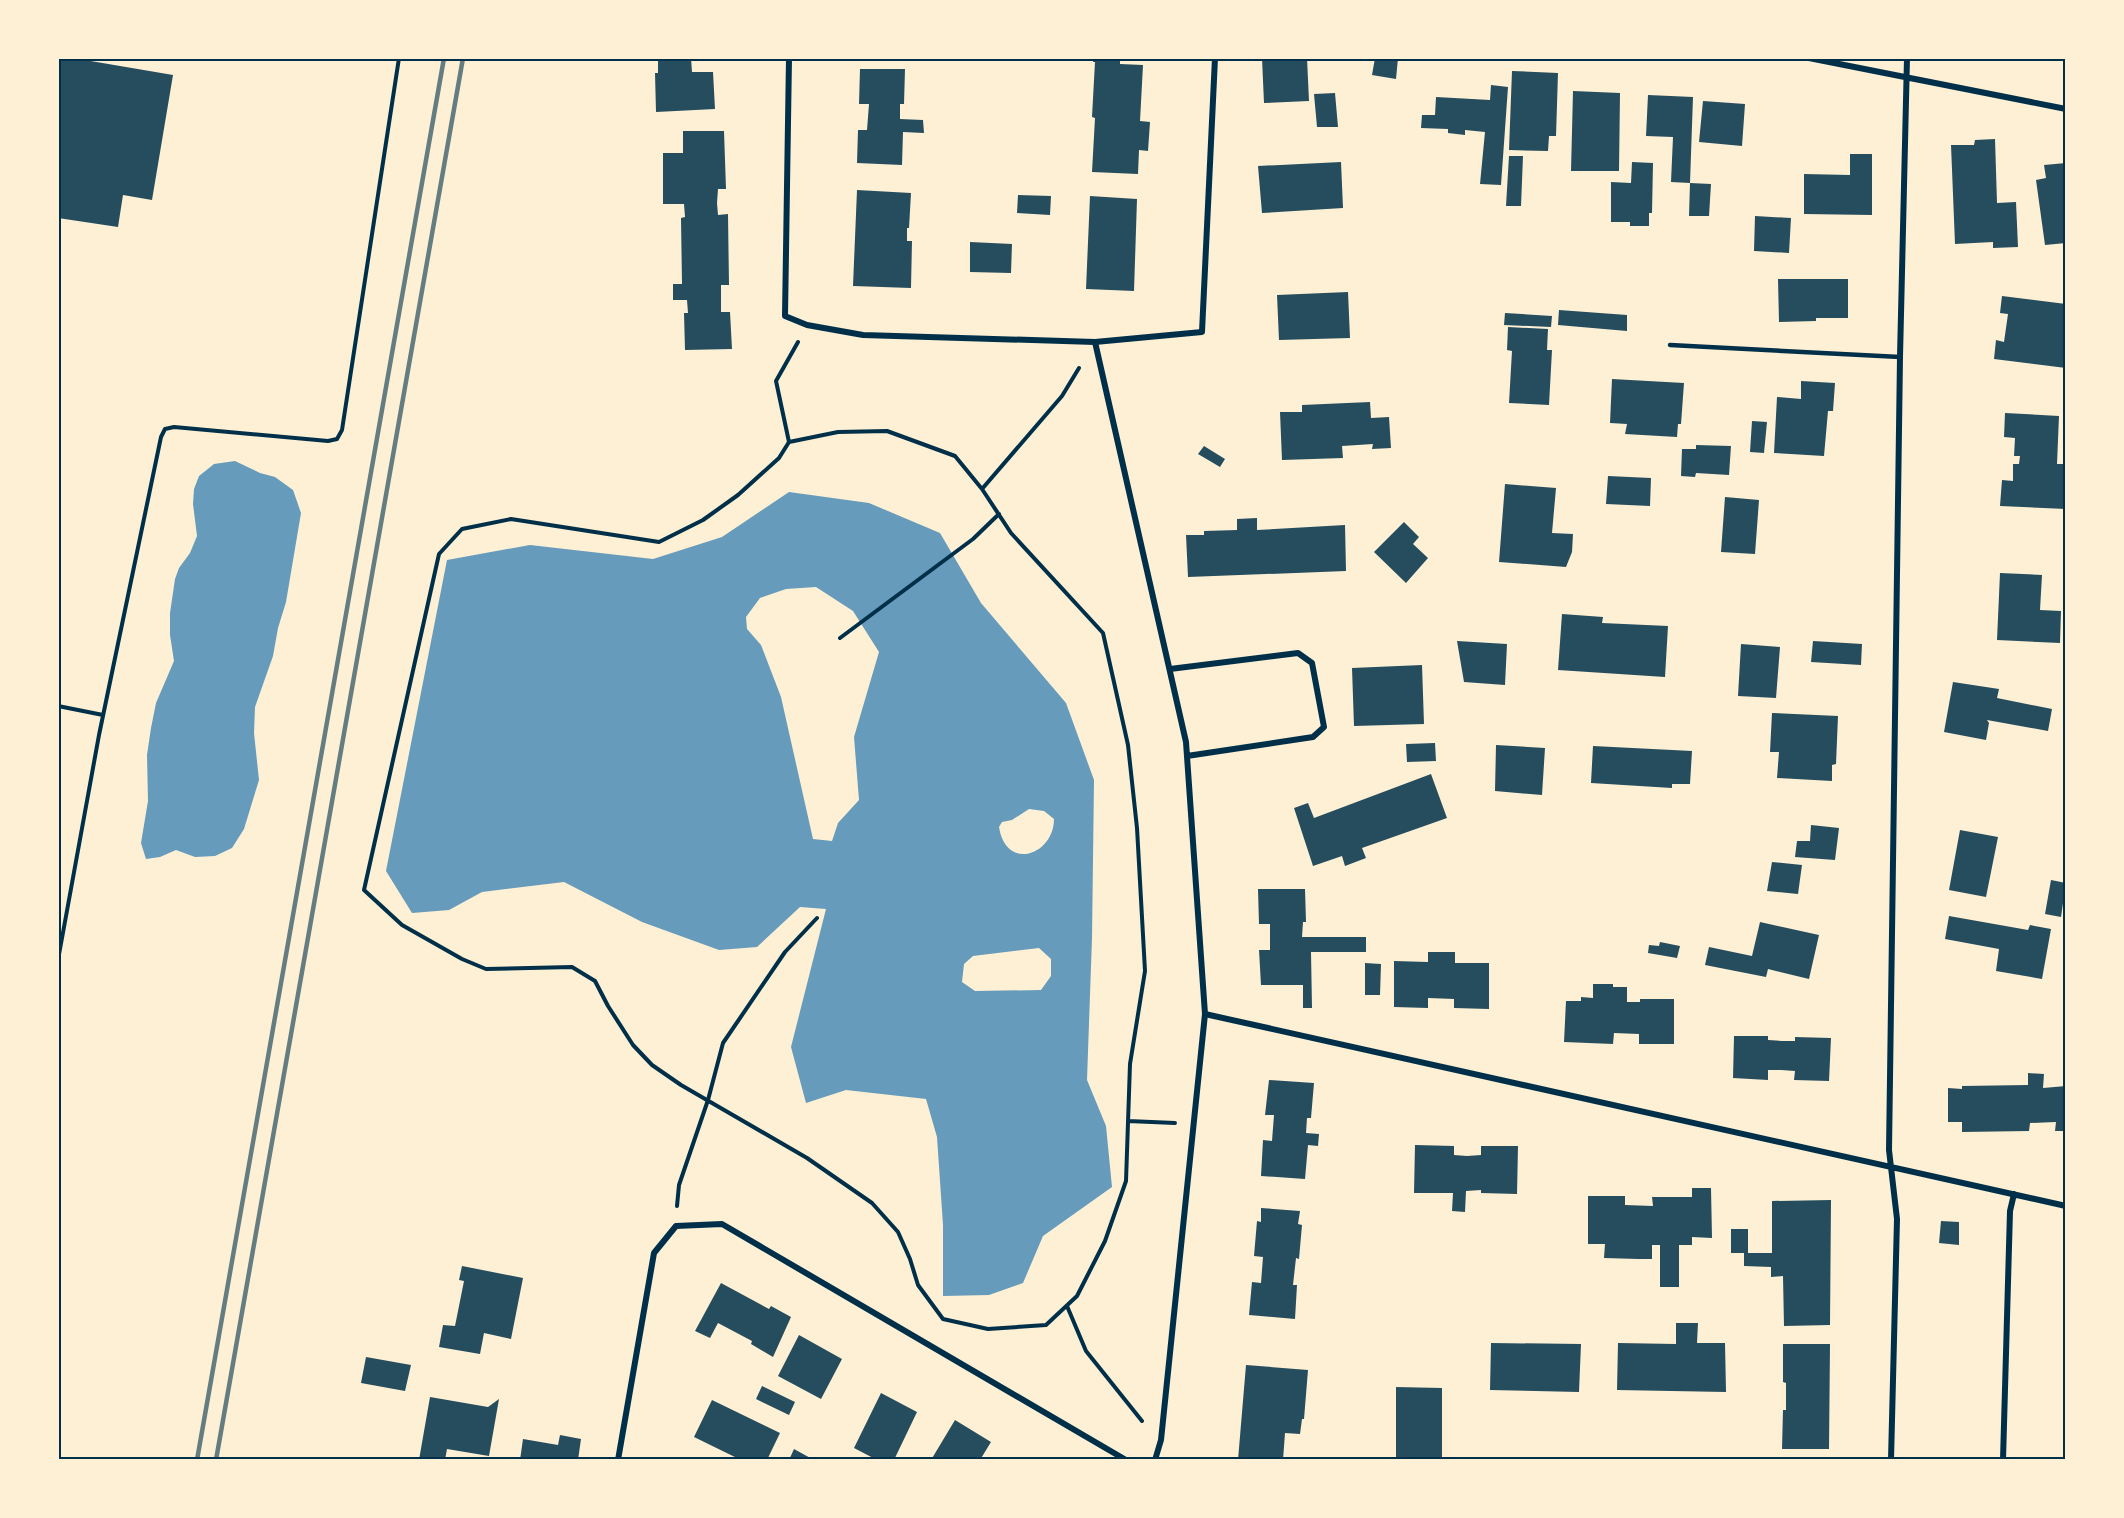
<svg xmlns="http://www.w3.org/2000/svg" width="2124" height="1518" viewBox="0 0 2124 1518" font-family="'Alegreya Sans',sans-serif">
  <style>
    .water { fill: #669bbc; fill-rule: evenodd }
    .building { fill: #264d5e }
    .lines { fill: none; stroke-linecap: round; stroke-linejoin: round }
    .path { stroke: #003049; stroke-width: 4 }
    .service { stroke: #003049; stroke-width: 4.5 }
    .minor { stroke: #003049; stroke-width: 6 }
    .rail { stroke: #657d81; stroke-width: 4.5 }
    .neatline { fill: none; stroke: #003049; stroke-width: 2 }
  </style>
  <rect width="100%" height="100%" fill="#fdf0d5"/>
  <!-- water -->
  <path class="water" d="M235 461 260 473 275 477 293 490 301 513 286 602 278 628 273 656 255 707 254 733 259 780 244 829 232 848 215 856 195 857 176 850 160 857 146 859 141 843 148 801 147 755 151 728 156 703 174 661 170 635V613L175 579 179 568 190 553 197 536 193 504 194 489 199 476 214 464Z
    M789 492 869 503 940 533 981 603 1066 703 1094 780 1092 938 1087 1080 1106 1126 1112 1187 1043 1236 1023 1283 989 1295 943 1296V1225L937 1137 926 1099 846 1090 806 1103 791 1047 826 909 800 907 757 947 719 950 642 922 564 882 482 892 449 910 412 913 386 871 447 560 530 545 653 559 722 537ZM816 587 853 611 879 652 854 737 859 800 838 823 832 841 813 839 781 697 761 645 747 629 746 617 760 598 786 589ZM1029 809 1044 811 1054 819C1054 855 1006 872 999 827L1002 822 1012 820ZM1039 948 1051 959V976L1041 990 975 991 962 982 964 964 973 956Z"/>
  <!-- building -->
  <path class="building" d="M58 58H73L173 75 152 200 123 195 118 227 58 218Z
    M658 58H691L692 72H713L715 109 656 112 655 73H658Z
    M1094 58H1120V64L1143 65 1140 121 1150 122 1148 151 1139 150 1138 174 1092 172 1095 118 1092 117 1095 62H1093Z
    M1262 58H1307L1309 101 1264 103Z
    M1375 58H1398L1396 79 1372 75Z
    M860 69H905L904 104H900V119L923 120 924 133 903 132 902 165 857 163 858 130H867L869 104H859Z
    M1512 71 1558 73 1556 136H1549L1548 151 1509 150Z
    M1491 85 1508 87 1501 185 1480 184 1485 132 1465 130V135L1448 133V129L1421 128 1422 115H1435L1436 97 1490 100Z
    M1573 91 1620 93 1619 171H1571Z
    M1335 93 1338 127H1317L1314 94Z
    M1648 95 1693 97 1690 183 1671 182 1673 137 1646 136Z
    M1703 101 1745 104 1742 146 1699 142Z
    M683 131H724L726 189H718L717 203 718 215 728 214 729 285H721V312H730L732 349 685 350 684 313H688L687 300H673V284H682L681 218 685 217 684 204H663V153H683Z
    M1995 139 1997 203 2016 202 2018 247 1993 248V242L1955 244 1951 145H1974L1975 140Z
    M1850 154H1872V215L1804 214V174L1850 175Z
    M1509 156H1523L1521 206H1506Z
    M1341 162 1343 208 1262 213 1258 166Z
    M1632 162 1653 163 1652 213H1649V226H1630V222H1611V182L1631 183Z
    M2066 163V243L2045 245 2036 180 2046 178 2044 165Z
    M1690 183 1711 184 1709 216H1689Z
    M857 190 911 193 909 228H907V241H912L911 288 853 286Z
    M1018 195 1051 196 1050 215 1017 213Z
    M1090 196 1137 199 1134 291 1086 289Z
    M1755 216 1791 218 1789 253 1754 251Z
    M970 242 1012 244 1011 273 970 272Z
    M1778 279H1848V318H1816V321L1779 322Z
    M1348 292 1350 338 1279 340 1277 295Z
    M2002 296 2066 304V368L1994 359 1996 340 2004 342 2008 314 2000 313Z
    M1559 310 1627 315V331L1558 325Z
    M1505 313 1552 316 1551 327 1504 325Z
    M1508 327 1548 329 1547 350H1552L1549 405 1509 403 1512 351 1507 350Z
    M1612 379 1684 383 1681 424H1678L1677 437 1625 434 1627 424 1610 423Z
    M1801 381 1835 383 1833 411H1828L1824 456 1774 453 1777 397 1801 399Z
    M1370 402 1371 418 1389 417 1391 448 1372 449 1373 444 1342 446 1343 458 1282 460 1280 412H1302V405Z
    M2005 413 2059 416 2057 464H2066V509L2000 506 2002 480 2013 481V464H2019L2020 456H2014L2015 438 2004 437Z
    M1752 421 1767 422 1764 453 1750 452Z
    M1696 445 1731 446 1729 475 1696 473 1695 477 1681 476 1682 449H1696Z
    M1204 446 1225 459 1220 467 1198 454Z
    M1608 476 1651 478 1650 506 1606 504Z
    M1505 484 1556 488 1552 533 1573 534 1572 552 1566 567 1499 562Z
    M1725 497 1759 500 1755 554 1721 552Z
    M1257 518V530L1345 525 1346 571 1188 577 1186 535H1204V531L1237 530V519Z
    M1404 522 1419 537 1413 544 1428 558 1406 583 1374 552Z
    M2000 573 2042 575 2040 610 2061 611 2060 643 1997 640Z
    M1562 614 1603 617 1602 623 1668 626 1665 677 1558 670Z
    M1457 641 1507 644 1505 685 1464 682Z
    M1813 641 1862 644 1861 665 1811 662Z
    M1741 644 1780 647 1776 698 1738 696Z
    M1422 665 1424 724 1354 726 1352 668Z
    M1953 682 1999 689 1997 698 2052 709 2048 731 1987 720 1989 723 1986 740 1944 732Z
    M1772 713 1838 716 1836 764 1832 765V781L1777 778 1779 752H1770Z
    M1435 743 1436 761 1407 762 1406 744Z
    M1496 745 1545 748 1542 795 1495 791Z
    M1593 746 1692 751 1690 784H1672V788L1591 783Z
    M1431 774 1447 818 1362 848 1366 858 1345 866 1342 856 1313 866 1294 808 1308 803 1314 818Z
    M1811 825 1839 828 1835 860 1795 857 1797 841H1810Z
    M1960 830 1998 837 1986 897 1949 890Z
    M1772 862 1802 865 1798 894 1767 891Z
    M2051 880 2066 883 2061 917 2045 914Z
    M1258 889H1305L1306 922H1303L1302 937H1366V952H1311L1312 1008H1303V985H1261L1259 950H1270V924H1259Z
    M1949 916 2028 930 2030 925 2051 929 2042 979 1996 971 1999 949 1945 939Z
    M1760 922 1819 935 1809 979 1768 969 1766 977 1705 965 1709 947 1752 956Z
    M1660 942 1680 946 1677 958 1648 953 1649 945 1659 946Z
    M1428 952H1455V963H1489V1009L1454 1008V999L1428 998V1008L1394 1007V961L1428 962Z
    M1365 963 1381 964 1380 995H1365Z
    M1593 984H1613V987H1627V1002H1640V999H1674V1044H1639V1034L1614 1033 1613 1044 1564 1042 1566 1001H1581V997L1593 998Z
    M1734 1036H1768V1040L1782 1041H1795V1037L1831 1038 1829 1081 1794 1080 1795 1071 1781 1070H1768V1080L1733 1078Z
    M2028 1073 2044 1074 2043 1088 2066 1086V1131H2055L2056 1122 2030 1123 2029 1131 1962 1132V1122H1948V1088L1962 1089V1086L2028 1085Z
    M1269 1080 1314 1083 1311 1118H1307L1306 1133 1319 1134 1318 1146 1308 1145 1305 1179 1261 1176 1263 1140 1272 1141 1274 1115H1265Z
    M1415 1145 1454 1146V1155L1467 1156 1481 1155V1146H1518L1517 1194 1481 1193V1190L1466 1191 1465 1212 1452 1211 1453 1193H1414Z
    M1692 1188H1711L1712 1238 1692 1237V1245H1679V1287H1660V1245H1652V1259H1638L1604 1258 1605 1244H1588V1196H1625V1205L1653 1206 1652 1197H1692Z
    M1831 1200 1830 1325 1784 1326 1783 1276 1771 1277V1267L1744 1266V1253H1731V1229H1748V1253H1772V1201Z
    M1261 1208 1300 1211 1298 1224 1302 1225 1299 1259 1296 1258 1293 1285H1297L1295 1319 1249 1315 1252 1282 1261 1283 1263 1257 1254 1256 1257 1221 1261 1222Z
    M1941 1221 1959 1222V1245L1939 1243Z
    M462 1266 523 1278 511 1339 484 1333 480 1354 439 1347 443 1325 455 1326 464 1281 459 1280Z
    M721 1283 769 1309 771 1306 791 1317 773 1357 751 1344 752 1341 718 1323 710 1338 695 1331Z
    M1676 1323H1698L1697 1343H1725L1726 1392 1617 1390 1618 1343 1676 1344Z
    M799 1335 842 1359 821 1399 778 1376Z
    M1491 1343 1581 1344 1579 1392 1490 1390Z
    M1783 1344H1830L1829 1449H1782L1783 1410H1786V1383L1783 1382Z
    M366 1357 411 1365 405 1391 361 1383Z
    M1246 1365 1308 1370 1304 1419H1302L1300 1434 1285 1433 1283 1460H1238Z
    M762 1386 795 1402 789 1415 756 1399Z
    M1396 1387 1442 1388V1459L1396 1458Z
    M881 1393 917 1412 894 1460H877L854 1448Z
    M430 1397 488 1407 499 1399 489 1456 447 1449 445 1460H419Z
    M712 1400 780 1433 767 1460H741L694 1437Z
    M955 1420 991 1442 980 1460H931Z
    M560 1435 581 1439 578 1460H520L523 1439 558 1445Z
    M794 1449 814 1460H789Z"/>
  <g class="lines">
    <!-- path -->
    <path class="path" d="M789 442 838 432 887 431 955 456 982 489 1011 533 1103 633 1128 745 1137 828 1145 971 1130 1064 1126 1181 1105 1241 1077 1296 1046 1325 988 1329 943 1319 918 1285 910 1259 898 1232 872 1203 807 1158 681 1085 652 1065 633 1045 608 1006 595 981 572 967 486 969 462 959 402 925 364 890 439 554 462 529 511 519 659 542 703 520 738 495 779 458 789 442 776 381 798 342
      M982 489 1062 396 1079 368
      M840 638 973 539 999 514
      M58 706 103 715
      M58 960 99 735 161 437 165 429 174 427 328 441 337 439 342 430 399 58
      M1128 1121 1175 1123
      M677 1206 679 1185 708 1100 723 1043 785 952 817 918
      M1067 1306 1086 1351 1142 1421"/>
    <!-- service -->
    <path class="service" d="M1670 345 1900 357"/>
    <!-- minor -->
    <path class="minor" d="M789 58 785 316 807 325 863 335 1095 342 1202 332 1215 58
      M1809 58 2066 109
      M1095 342 1186 742 1205 1014 1161 1440 1155 1460
      M1170 669 1298 653 1312 663 1324 727 1313 737 1187 756
      M1205 1014 2066 1206
      M618 1460 654 1253 676 1226 722 1224 1126 1460
      M1891 1460 1897 1219 1889 1150 1900 357 1907 58
      M2003 1460 2010 1211 2014 1194"/>
    <!-- rail -->
    <path class="rail" d="M197 1460 444 58
      M216 1460 463 58"/>
  </g>
  <!-- border -->
  <rect width="2124" height="1518" fill="none" stroke="#fdf0d5" stroke-width="120"/>
  <rect x="60" y="60" width="2004" height="1398" class="neatline"/>
</svg>
